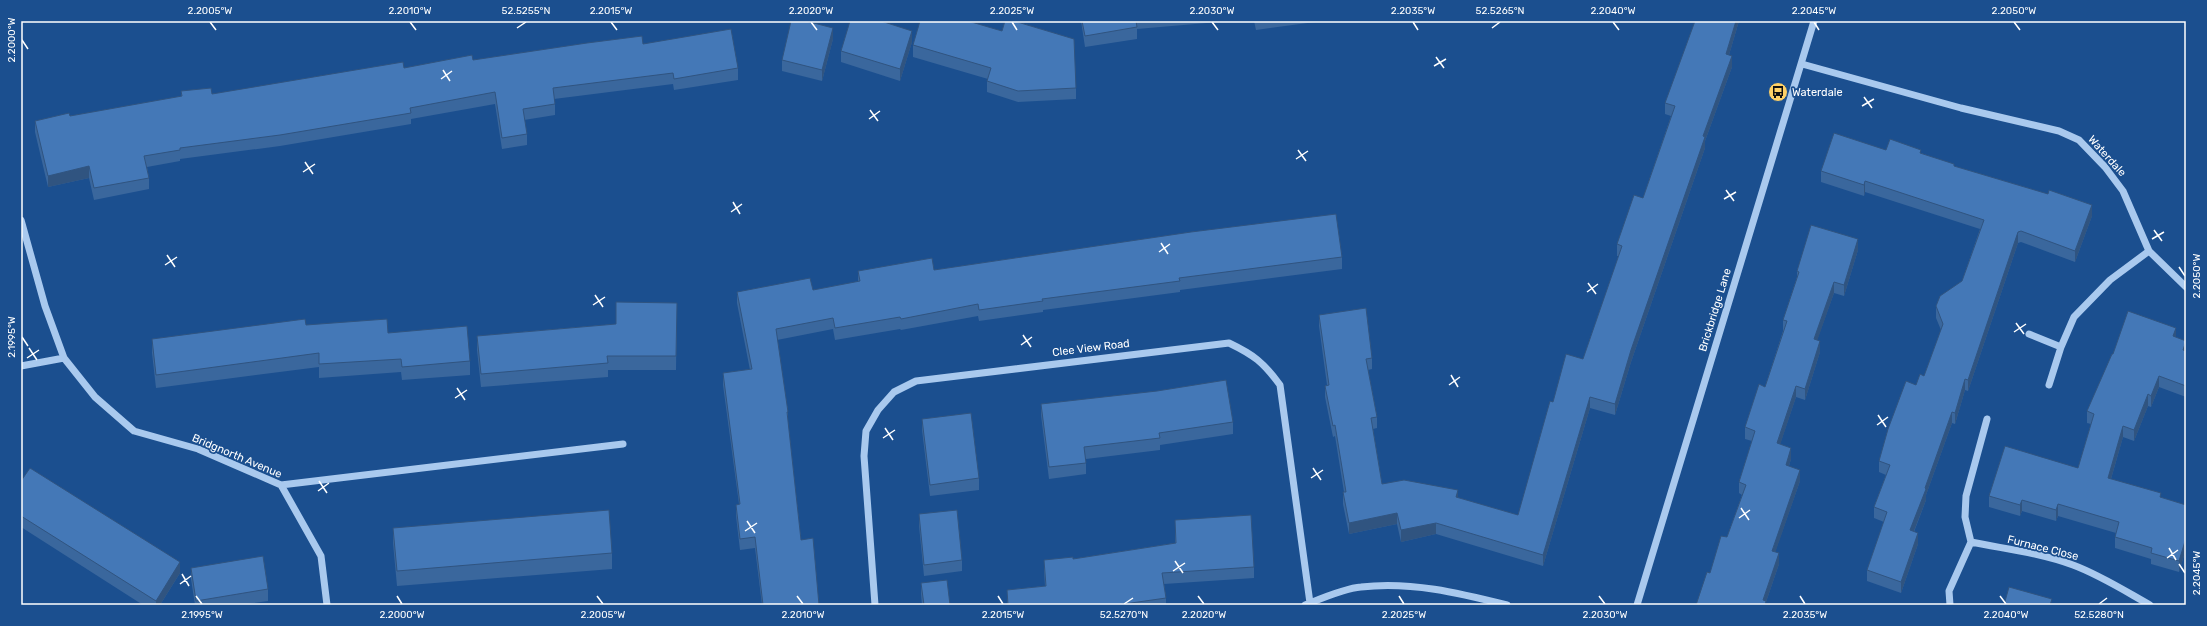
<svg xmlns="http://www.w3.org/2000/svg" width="2207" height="626" viewBox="0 0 2207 626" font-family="Rubik,sans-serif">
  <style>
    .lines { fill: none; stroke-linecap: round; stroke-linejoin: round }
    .minor { stroke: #a9c9ee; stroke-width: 7 }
    .wall { fill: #3a679d }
    .shaded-wall { fill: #305480 }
    .building { fill: #4478b7; stroke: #305480 }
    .ticks { fill: none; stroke: #fff; stroke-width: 1.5 }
    .labels { text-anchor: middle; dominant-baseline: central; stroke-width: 3.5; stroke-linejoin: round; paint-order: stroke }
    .poi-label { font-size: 11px; fill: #fff; stroke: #1b4f8f; text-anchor: start }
    .street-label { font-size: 11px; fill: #fff; stroke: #1b4f8f }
    .neatline { fill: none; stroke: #fff; stroke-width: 1.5 }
    .ticks-label { font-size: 10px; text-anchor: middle; fill: #fff }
  </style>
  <rect width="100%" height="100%" fill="#1b4f8f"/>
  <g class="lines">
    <!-- minor -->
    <path class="minor" d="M1802 64 1961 108 2059 131 2079 140 2105 167 2123 191 2149 251 2186 287
      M21 220 45 306 64 358 95 397 134 431 198 449 281 485 321 556 327 605
      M2029 334 2061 347
      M21 366 64 358
      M2049 385 2061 347 2074 317 2110 280 2149 251
      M281 485 623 444
      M1971 542C2005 549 2041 553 2073 565 2100 575 2125 591 2150 605
      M875 605 864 456 866 431 878 410 894 392 916 381 1229 343C1254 355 1263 362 1280 385L1310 603
      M1305 605C1320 599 1345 588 1361 587 1410 581 1459 593 1507 605
      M1637 605 1814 21
      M1950 605 1949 591 1971 542 1965 517 1966 496 1987 419"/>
  </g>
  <!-- wall -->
  <path class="wall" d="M1081 21H1230L1137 29V39L1085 47Z
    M1254 21H1315V22L1256 30Z
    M1739 21 1729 55 1732 67 1705 141V148L1631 362 1615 415 1590 408 1543 566 1436 534 1401 542 1397 524 1349 534 1343 504V492H1344L1335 436 1333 437 1325 397V386L1327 385 1319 326V315L1372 358V369L1368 370 1377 417V428L1373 429 1382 484 1458 498 1518 515 1553 402 1583 359 1619 256H1617V244L1643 198 1671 116 1665 114V103Z
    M833 39 822 81 782 71V60Z
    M912 42 900 81 841 62V51Z
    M643 44 738 68V80L674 90 673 84 554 99 555 104V115L524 120 527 134V145L502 149 495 104 411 119V124L280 146 180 159V161L147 167 149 178V189L94 200 89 178 48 187 35 132V121L70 116 181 97V91L212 94 404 68Z
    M913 45 1076 88V99L1018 102 987 92V81L988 79 913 57Z
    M1886 150 1921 153 1954 166 2092 216 2075 262 2021 242 2018 243 1968 391 1965 390 1955 424 1952 423 1926 495V500L1914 532 1918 544 1901 593 1867 581V570L1884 522 1874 518V507L1886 475 1879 472V461L1916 385 1924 376 1941 330 1936 318V306L1962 281 1980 229 1865 192 1864 196 1821 182V171Z
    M1858 250 1844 296 1834 293 1817 340 1820 352 1805 400 1796 397 1780 444 1791 459 1789 466 1800 481 1775 552 1779 564 1766 602V605L1710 573 1727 537 1742 495 1739 493V482L1752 441 1745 439V427L1765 387 1783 331V320L1797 277V271Z
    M1342 257V269L1180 290V292L1043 310V312L979 321 978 316 901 330 900 329 835 340 833 329 777 340 788 412V423L801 540 819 605H762L755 548 740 550 736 516V505L739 504 723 385V373L750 370 737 303V292L813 290 858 282V271L934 270Z
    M677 303 676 370H608V377L481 387 477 350V336L616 324Z
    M306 325 388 333 470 361V375L402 380 401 372 319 378V367L156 388 152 353V339Z
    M2176 338 2186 341V397L2159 387 2151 407 2148 406 2134 441 2123 437 2111 479 2161 498 2186 505V549L2179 572 2151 564V559L2115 548V537L2116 533 2058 516 2056 521 2022 511 2020 516 1989 507V496L2078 468 2091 424 2087 423V411L2113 354Z
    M1041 404 1233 422V434L1160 445V450L1086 459V474L1049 479 1041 415Z
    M922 419 979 478V490L930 496 922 430Z
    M21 481 180 573 160 605H143L21 527Z
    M919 514 962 560V571L924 576 919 526Z
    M1175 520 1254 567V578L1164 584 1166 598V605H1007V590L1045 586 1044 572V560L1073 559 1175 543Z
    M393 528 612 553V569L397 586 393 543Z
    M191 568 268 589V601L241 605H195L191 579Z
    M921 583 950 605H922L921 594Z"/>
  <!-- shaded-wall -->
  <path class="shaded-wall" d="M1736 21H1739L1726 65V54Z
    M833 28V39L822 81V70Z
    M912 31V42L900 81V69Z
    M1732 56V67L1705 141V148L1631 362 1615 415V404L1631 350 1703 136Z
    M89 166V178L48 187V176Z
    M1865 181V192L1864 196V185Z
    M2092 205V216L2075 262V251Z
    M2018 232V243L1968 391V380Z
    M1858 239V250L1844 296V285Z
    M1834 282V293L1814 350V339Z
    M2176 328V340L2173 336Z
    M1820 341V352L1805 400V389Z
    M2186 341V353L2183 350Z
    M2159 376V387L2151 407V396Z
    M1965 379V390L1955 424V413Z
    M1796 386V397L1777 454V443Z
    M2148 394V406L2134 441V430Z
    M1590 397V408L1543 566V555Z
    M1952 412V423L1926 495V500L1910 541V530L1925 488Z
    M2123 426V437L2108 489V478Z
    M1791 448V459L1786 476V465Z
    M1800 470V481L1772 562V551Z
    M1458 490V501L1456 497Z
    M2022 500V511L2020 516V505Z
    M2058 504V516L2056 521V510Z
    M1397 513V524L1349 534V523Z
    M1436 523V534L1401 542V530Z
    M1918 533V544L1901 593V582Z
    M2186 538V549L2179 572V561Z
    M1779 553V564L1766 602V605H1763V600Z
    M180 562V573L160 605H156V601Z"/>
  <!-- building -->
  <path class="building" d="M791 21H806L833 28 822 70 782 60Z
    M850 21H881L912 31 900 69 841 51Z
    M920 21H968L1002 31 1005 21H1014L1074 39 1076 88 1018 91 987 81 991 68 913 45Z
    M1082 21H1136L1137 27 1085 36Z
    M1695 21H1736L1726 54 1732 56 1703 136 1705 137 1631 350 1615 404 1590 397 1543 555 1436 523 1401 530 1397 513 1349 523 1343 492H1346L1335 425 1333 426 1325 386 1329 385 1319 315 1366 308 1372 358 1366 359 1377 417 1371 418 1382 484 1404 480 1458 490 1456 497 1518 515 1550 401 1553 402 1566 354 1583 359 1622 246 1617 244 1634 195 1643 198 1675 106 1665 103Z
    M731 29 738 68 674 79 673 73 553 88 555 104 523 109 527 134 502 138 495 92 410 108 411 113 280 135 180 148V150L144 156 149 178 94 188 89 166 48 176 35 121 69 113 70 116 182 96 181 91 211 88 212 94 403 62 404 68 472 55 473 60 587 43 642 36 643 44Z
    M1834 133 1886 150 1890 139 1921 150 1920 153 1954 164V166L2048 194 2049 190 2092 205 2075 251 2021 231 2018 232 1968 380 1965 379 1955 413 1952 412 1925 488 1926 489 1910 530 1918 533 1901 582 1867 570 1887 512 1874 507 1890 465 1879 461 1888 429 1906 381 1916 385 1920 374 1924 376 1943 324 1936 306 1940 296 1962 281 1984 220 1865 181 1864 185 1821 171Z
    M1336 214 1342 257 1179 278 1180 281 1042 299 1043 301 979 310 978 304 901 319 900 317 835 328 833 318 776 329 788 412H787L801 540 813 538 819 605H763L755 537 740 539 736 505 740 504 723 373 752 369 737 292 810 278 813 290 860 281 858 271 932 258 934 270 1191 232Z
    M1811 225 1858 239 1844 285 1834 282 1814 339 1820 341 1805 389 1796 386 1777 443 1791 448 1786 465 1800 470 1772 551 1779 553 1763 600 1766 601 1765 605H1696L1707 572 1710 573 1721 536 1727 537 1746 485 1739 482 1755 431 1745 427 1759 384 1765 387 1787 321 1783 320 1799 272 1797 271Z
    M616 302 677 303 676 356H607L608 363 481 374 477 336 616 324Z
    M2128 311 2176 328 2173 336 2186 341 2183 350 2186 351V386L2159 376 2151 396 2148 394 2134 430 2123 426 2108 478 2161 493 2160 497 2186 505V538L2179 561 2151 553 2152 548 2115 537 2119 522 2058 504 2056 510 2022 500 2020 505 1989 496 2005 446 2078 468 2094 414 2087 411 2112 354H2113Z
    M305 319 306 325 387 319 388 333 467 326 470 361 402 367 401 359 319 364V353L156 375 152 339Z
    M1226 380 1233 422 1159 433 1160 438 1084 447 1086 463 1049 467 1041 404 1157 391Z
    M971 413 979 478 930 485 922 419Z
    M30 468 180 562 156 601 21 516V481Z
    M609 510 612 553 397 571 393 528Z
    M957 510 962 560 924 565 919 514Z
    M1251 515 1254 567 1162 573 1166 598 1117 605H1008L1007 590 1046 586 1044 560 1073 557V559L1176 543 1175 520Z
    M263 556 268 589 196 601 191 568Z
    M947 580 950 605H924L921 583Z
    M2009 587 2052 599 2050 605H2004Z"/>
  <!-- ticks -->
  <path class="ticks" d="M210 22 216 30M410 22 416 30M611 22 617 30M811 22 817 30M1012 22 1017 30M1212 22 1218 30M1413 22 1418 30M1613 22 1619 30M1814 22 1819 30M2014 22 2020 30M517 28 526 22M1492 28 1500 22M22 40 28 49M1436 57 1444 68M1434 66 1446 59M443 70 450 81M441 79 452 71M1864 97 1872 108M1862 106 1874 99M870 110 878 121M869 119 880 111M1298 150 1306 161M1296 159 1308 151M305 162 313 174M303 172 315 164M1726 190 1734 201M1724 199 1736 192M733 202 740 214M731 212 742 204M2154 230 2162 241M2152 239 2164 232M1161 243 1168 254M1159 252 1170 244M167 255 175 267M165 265 177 257M2179 267 2185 276M1588 283 1596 294M1587 292 1598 284M595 295 603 307M593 305 605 297M2016 323 2024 334M2014 332 2026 324M1023 335 1031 347M22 337 28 346M1021 345 1032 337M29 348 37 360M27 358 39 350M1451 375 1458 387M1449 385 1460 377M457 388 465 400M455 398 467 390M1878 415 1886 427M1877 425 1888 417M885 428 893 440M883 438 895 430M1313 468 1321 480M1311 478 1323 470M319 481 327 493M318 491 329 483M1741 508 1749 520M1739 518 1750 510M747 521 755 533M745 531 757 523M2169 548 2176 560M2167 558 2178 550M1175 561 1183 573M2179 564 2185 573M1173 571 1185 563M182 574 189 586M180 584 191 576M196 596 202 604M397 596 402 604M597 596 603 604M797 596 803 604M998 596 1003 604M1198 596 1204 604M1399 596 1404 604M1599 596 1605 604M1800 596 1805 604M2000 596 2006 604M1124 604 1133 598M2099 604 2107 598"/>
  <!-- icons -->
  <defs>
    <g id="bus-disc" transform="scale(1)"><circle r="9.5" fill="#ffd166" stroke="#1b4f8f"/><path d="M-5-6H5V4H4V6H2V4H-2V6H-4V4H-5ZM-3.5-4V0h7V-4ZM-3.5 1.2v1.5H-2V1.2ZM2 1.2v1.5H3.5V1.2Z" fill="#111"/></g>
  </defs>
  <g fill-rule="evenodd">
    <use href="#bus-disc" x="1778" y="92"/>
  </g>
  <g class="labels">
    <!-- poi labels -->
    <g class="poi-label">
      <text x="1792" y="92">Waterdale</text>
    </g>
    <!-- street labels -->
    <g class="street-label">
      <text transform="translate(2107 156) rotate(48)">Waterdale</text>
      <text transform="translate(1715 310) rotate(-73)">Brickbridge Lane</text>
      <text transform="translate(1091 348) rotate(-7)">Clee View Road</text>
      <text transform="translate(237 456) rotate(23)">Bridgnorth Avenue</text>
      <text transform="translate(2043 548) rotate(14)">Furnace Close</text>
    </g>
  </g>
  <!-- border -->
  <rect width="2207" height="626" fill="none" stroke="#1b4f8f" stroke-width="44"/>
  <rect x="22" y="22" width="2163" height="582" class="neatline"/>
  <g class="ticks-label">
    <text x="210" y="14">2.2005°W</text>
    <text x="410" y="14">2.2010°W</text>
    <text x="526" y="14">52.5255°N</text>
    <text x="611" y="14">2.2015°W</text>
    <text x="811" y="14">2.2020°W</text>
    <text x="1012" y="14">2.2025°W</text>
    <text x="1212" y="14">2.2030°W</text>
    <text x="1413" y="14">2.2035°W</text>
    <text x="1500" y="14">52.5265°N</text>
    <text x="1613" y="14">2.2040°W</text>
    <text x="1814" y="14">2.2045°W</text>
    <text x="2014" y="14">2.2050°W</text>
    <text transform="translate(11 40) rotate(-90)" y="4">2.2000°W</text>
    <text transform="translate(2196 276) rotate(-90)" y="4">2.2050°W</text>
    <text transform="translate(11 337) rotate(-90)" y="4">2.1995°W</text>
    <text transform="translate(2196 573) rotate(-90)" y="4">2.2045°W</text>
    <text x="202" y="618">2.1995°W</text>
    <text x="402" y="618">2.2000°W</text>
    <text x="603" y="618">2.2005°W</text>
    <text x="803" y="618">2.2010°W</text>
    <text x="1003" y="618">2.2015°W</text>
    <text x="1124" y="618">52.5270°N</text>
    <text x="1204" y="618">2.2020°W</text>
    <text x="1404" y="618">2.2025°W</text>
    <text x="1605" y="618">2.2030°W</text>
    <text x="1805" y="618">2.2035°W</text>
    <text x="2006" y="618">2.2040°W</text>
    <text x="2099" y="618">52.5280°N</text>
  </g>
</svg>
